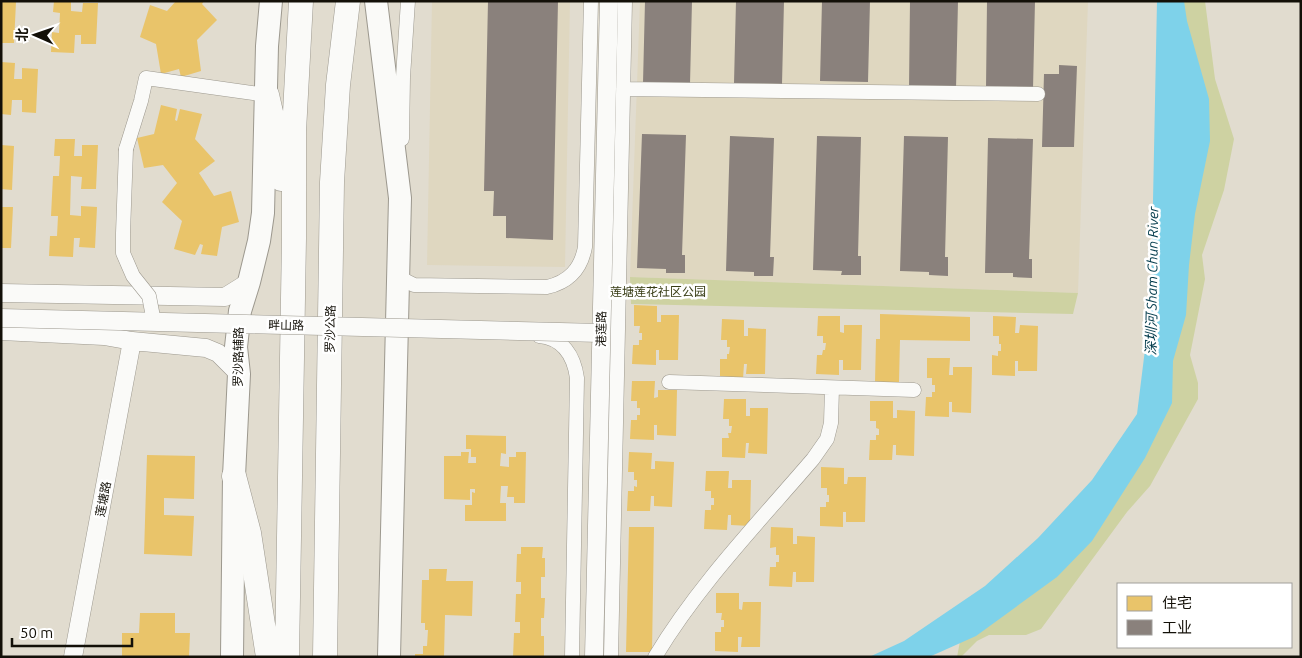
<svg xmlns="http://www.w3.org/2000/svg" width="1302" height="658" viewBox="0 0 1302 658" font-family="Ubuntu,'Noto Sans SC',sans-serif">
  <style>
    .built { fill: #dfd7c0 }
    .green { fill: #ced2a2 }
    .water { fill: #7ed2ea }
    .homes { fill: #e9c46a }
    .industry { fill: #8a817c }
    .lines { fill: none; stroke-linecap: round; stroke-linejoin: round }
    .minor-casing { stroke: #9c988e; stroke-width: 15 }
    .tertiary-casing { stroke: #9c988e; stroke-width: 19 }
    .primary-casing { stroke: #9c988e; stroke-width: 24 }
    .trunk-casing { stroke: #9c988e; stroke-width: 25 }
    .minor { stroke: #fafaf8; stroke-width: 14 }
    .tertiary { stroke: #fafaf8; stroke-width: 18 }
    .primary { stroke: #fafaf8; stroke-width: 22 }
    .trunk { stroke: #fafaf8; stroke-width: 24 }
    .minor-bridge-casing { stroke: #9c988e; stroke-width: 15; stroke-linecap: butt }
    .tertiary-bridge-casing { stroke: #9c988e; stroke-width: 19; stroke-linecap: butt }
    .minor-bridge { stroke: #fafaf8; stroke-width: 14 }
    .tertiary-bridge { stroke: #fafaf8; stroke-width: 18 }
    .labels { text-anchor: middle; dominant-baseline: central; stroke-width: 5; stroke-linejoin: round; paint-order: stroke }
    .park-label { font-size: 12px; fill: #383d15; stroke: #fff }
    .street-label { font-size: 12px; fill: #131008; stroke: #fff }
    .water-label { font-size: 14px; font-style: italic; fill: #033c4c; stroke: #fff }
  </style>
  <rect width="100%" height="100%" fill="#e1dccf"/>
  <!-- built -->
  <path class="built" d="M432 1H570L565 267 427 265Z
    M640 1H1088L1078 293 630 277Z"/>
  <!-- green -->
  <path class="green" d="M1168 1H1205L1215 79 1234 139 1224 190 1202 255 1205 279 1190 355 1198 383V399L1150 486 1127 512 1041 629 1026 635H989L977 641 961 657H957L963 626 1138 446 1162 362Z
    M630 277 1078 293 1073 314 631 304Z"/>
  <!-- water -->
  <path class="water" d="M1157 1H1184L1187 21 1209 99 1210 141 1195 214 1189 265 1186 315 1173 361 1172 403 1145 458 1092 541 1057 577 976 636 929 657H869L904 641 985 586 1038 538 1092 480 1137 414 1151 301Z"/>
  <!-- homes -->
  <path class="homes" d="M1 1 16 2 14 43H1Z
    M54 1H71V11L82 12 83 3H98L96 44H81V35H75L74 53 51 52 52 32 59 33 60 13 53 12Z
    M176 1H204L202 4 217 20 197 40 201 71 181 77 179 69 161 74 156 44 140 37 150 5 167 11Z
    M1 62 15 63 14 79H22V68L38 69 36 113 22 112V100H12L11 115 1 114Z
    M161 105 177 109 175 120 177 121 180 109 202 114 195 139 215 161 199 173 214 196 231 191 239 222 222 227 217 256 201 254 203 245 200 244 195 255 174 249 182 221 162 202 177 183 163 165 144 168 137 138 154 134Z
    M55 139H75L74 156H82V145H98L96 189H81L82 177 71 176 70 215 81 216V206L97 207 95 248 79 247 80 238H74L73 257 49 256 50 236H57L58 216H51L53 176H59L60 156H54Z
    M1 145 14 146 12 190 1 189Z
    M1 207H13L11 248H1Z
    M634 305 657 306V322H661V315H679L678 360H659V350H656V365L632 364 633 345H639V340H642V333H639L640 326H634Z
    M880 314 970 317V341L900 340 899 382H875L876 339H880Z
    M818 316H840V332L844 333V325H862L861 370H843V360H839V375L816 374 817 355H822L823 350H825L826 343H823V336H817Z
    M993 316 1016 317 1015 333H1019L1020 325 1038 326 1037 371H1018V361H1015V376L992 375V355L998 356V351H1001V344H999V336H993Z
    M722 319 744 320V336H748V328L766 329 765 374H746L747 364H744L743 379 720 378V359H727V354H729L730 347H727V340H721Z
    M927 358H950L949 375H953V367H972L971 413 952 412V402H949V417L925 416 926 397H932V392H935V385H932V378H927Z
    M632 381H655L654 398 658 397V390H677L676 436 657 435V425H654V440L630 439 631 420H637V415H640V408H637V401H631Z
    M724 399H746V416H750V408H768L767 454 748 453 749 443H746L745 458 722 457V438H729L728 433H731L732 426H729V419H723Z
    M870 401H893V418H897V410L915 411 914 456 896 455V445H893L892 460H869L870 440H876V435H879V429L876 428V421H870Z
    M466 435 506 436V454L501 453 500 466 509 467V457H516V452H526L525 503H514V497H507L508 486H501L500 503H506V521H465V505H472V492L475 493V489H470V500L444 499V456H461V452H469L468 463H476V457H471V449H466Z
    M629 452 652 453 651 469H655V461L674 462 672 507 654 506V496H651L650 511H627L628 491H634V486L637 487V480H634V472H628Z
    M147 455 195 456 194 499 164 498V515L194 516 192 556 144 554Z
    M821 467 844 468V484H847L848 477H866L865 522H846V512H843V527L820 526V507H826V502H829V495H827V488H821Z
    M706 471H729L728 488H732V480H751L750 526 731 525V515H728L727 530 704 529 705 510H711V505H714V498H711V491H705Z
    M629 527H654L652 652H626Z
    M771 527 793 528V544H797V536L815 537 814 582H796V572H793L792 587 769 586 770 567H776V562H779V555H776V547L770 548Z
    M521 547H543L542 558H545V577H541V598H545L544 618H541V636H544V657H513L514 633H520V622H515L516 594H521V582H516L517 554H521Z
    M429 569H447L446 581H473L472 616 445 615 444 657H415V654H423V646H427L428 630H425V623H421L422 580H429Z
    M716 593H739V609L742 610 743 602H761L760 647H741L742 637H738V652L715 651V632H721V627H724V620H721L722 613H716Z
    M140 613H175V633H190L189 657H122V633H139Z"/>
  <!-- industry -->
  <path class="industry" d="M488 1H558L553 240 506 238V216H493L494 191H484Z
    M645 1H692L690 84 643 83Z
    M736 1H784L782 84 734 83Z
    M822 1H870L868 82 820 81Z
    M910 1H958L956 89 909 88Z
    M987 1H1035L1033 89 986 88Z
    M1059 65 1077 66 1074 147H1042L1044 74H1059Z
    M642 134 686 135 682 255H685V273H666V269L637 268Z
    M730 136 774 138 770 257H774L773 276H754V272L726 271Z
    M817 136 861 137 858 256H861V275H841L842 271 813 270Z
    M904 136 948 137 945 257H948V276L929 275V272L900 271Z
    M988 138 1033 139 1029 259H1032V278L1013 277V273H985Z"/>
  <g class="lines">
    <!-- minor casing -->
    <g class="minor-casing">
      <path id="minor" d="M623 89 1038 94
        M402 139 403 77 408 1
        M126 149 141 101 146 78 267 95
        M398 277 414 285 547 287C569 282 581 269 585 247L591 1
        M539 336C563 338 574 356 577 378L572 657
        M669 382 914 390
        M611 657 625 1
        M655 657C698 585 759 522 813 459L827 439 831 423 832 388"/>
    </g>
    <!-- tertiary casing -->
    <g class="tertiary-casing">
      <path id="tertiary" d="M1 293 225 297 249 282
        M1 331 104 336 132 341 206 348 218 353 239 374
        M73 657 132 341
        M594 657 609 1"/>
    </g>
    <!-- primary casing -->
    <g class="primary-casing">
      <path id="primary" d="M376 1 400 198 389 657
        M232 657 234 476 239 374 236 347 240 311 249 282 259 241 263 213 267 46 271 1"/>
    </g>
    <!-- trunk casing -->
    <g class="trunk-casing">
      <path id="trunk" d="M267 95 276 134 281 179
        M234 476 249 533 268 657
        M287 657 294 238V131L301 1
        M325 657 332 182 338 85 348 1"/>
    </g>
    <!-- minor -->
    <use href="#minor" class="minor"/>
    <!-- tertiary -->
    <use href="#tertiary" class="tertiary"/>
    <!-- primary -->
    <use href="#primary" class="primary"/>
    <!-- trunk -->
    <use href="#trunk" class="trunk"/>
    <!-- minor-bridge casing -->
    <g class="minor-bridge-casing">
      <path id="minor-bridge" d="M126 149 123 233V253L133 276 149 296 154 322"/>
    </g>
    <!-- tertiary-bridge casing -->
    <g class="tertiary-bridge-casing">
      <path id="tertiary-bridge" d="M1 318 601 333"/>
    </g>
    <!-- minor-bridge -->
    <use href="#minor-bridge" class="minor-bridge"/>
    <!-- tertiary-bridge -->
    <use href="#tertiary-bridge" class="tertiary-bridge"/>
  </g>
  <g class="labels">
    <!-- park labels -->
    <g class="park-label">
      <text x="658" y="291">莲塘莲花社区公园</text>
    </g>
    <!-- street labels -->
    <g class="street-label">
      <text transform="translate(286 325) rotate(1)">畔山路</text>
      <text transform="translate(330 329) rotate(-89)">罗沙公路</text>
      <text transform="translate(601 329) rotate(-89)">港莲路</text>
      <text transform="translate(238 357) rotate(-89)">罗沙路辅路</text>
      <text transform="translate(103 499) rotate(-79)">莲塘路</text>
    </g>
    <!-- water labels -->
    <g class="water-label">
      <text transform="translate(1152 281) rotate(-89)">深圳河 Sham Chun River</text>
    </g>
  </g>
  <!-- border -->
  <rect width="1302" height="658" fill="none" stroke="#131008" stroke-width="5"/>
  <!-- legend -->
  <rect x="1117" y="583" width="175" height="65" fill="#ffffff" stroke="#a19f9c"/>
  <rect x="1127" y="596" width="25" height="15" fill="#e9c46a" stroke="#a19f9c"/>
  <text x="1162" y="608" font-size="15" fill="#131008">住宅</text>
  <rect x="1127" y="620" width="25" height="15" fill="#8a817c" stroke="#a19f9c"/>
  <text x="1162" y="633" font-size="15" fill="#131008">工业</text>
  <!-- north arrow -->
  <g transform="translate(35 35) rotate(272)" stroke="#ffffff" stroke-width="4" paint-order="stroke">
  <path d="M0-4L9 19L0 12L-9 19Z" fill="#131008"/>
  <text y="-8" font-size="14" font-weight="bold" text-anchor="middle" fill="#131008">北</text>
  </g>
  <!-- scale -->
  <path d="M12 638v8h120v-8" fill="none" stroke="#131008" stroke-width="2.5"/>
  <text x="20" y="638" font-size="15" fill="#131008" stroke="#ffffff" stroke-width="4" paint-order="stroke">50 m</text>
</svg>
